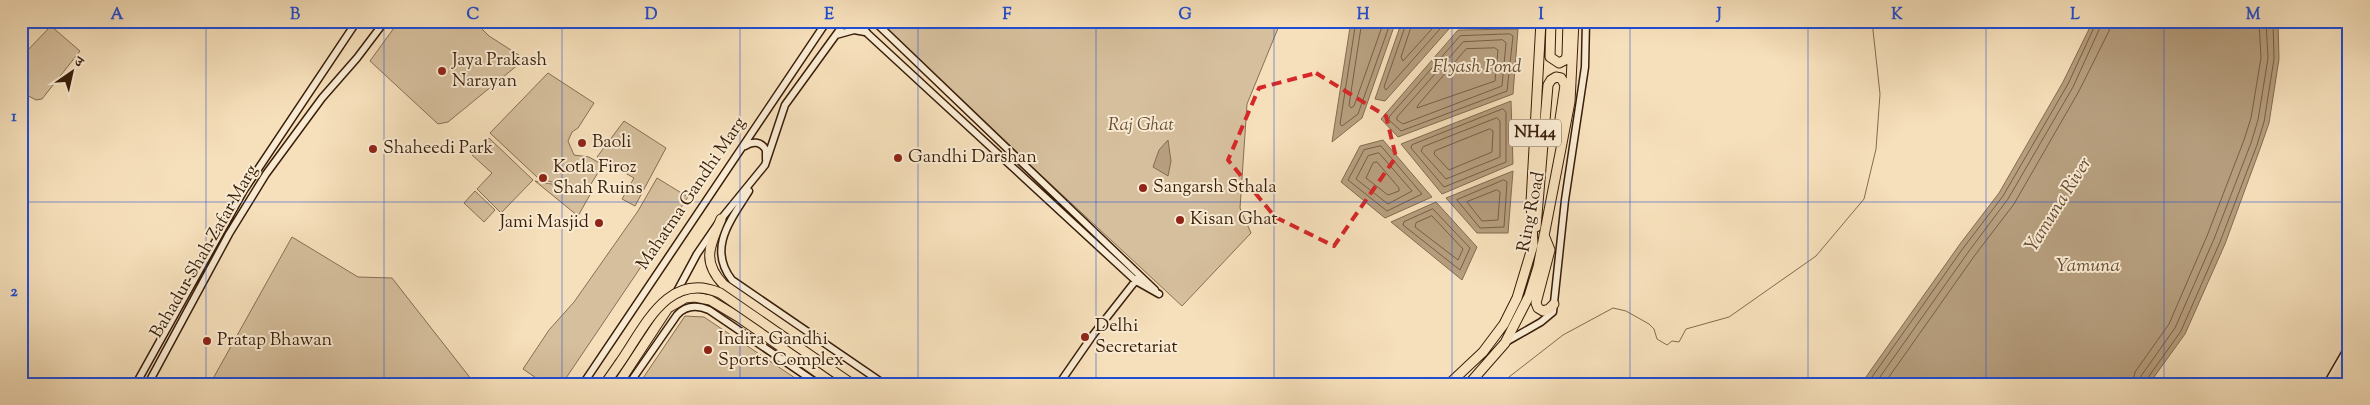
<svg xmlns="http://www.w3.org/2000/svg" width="2370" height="405" viewBox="0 0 2370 405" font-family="'Sorts Mill Goudy','Noto Serif Devanagari',serif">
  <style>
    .green { fill: #d6bf9d; stroke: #886e53 }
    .water { fill: #b69e7e; stroke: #846b4f }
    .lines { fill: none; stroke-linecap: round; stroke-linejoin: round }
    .shore { stroke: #785e44; stroke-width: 1 }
    .stream { stroke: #846b4f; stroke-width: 1 }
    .secondary-casing { stroke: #391e09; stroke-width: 9 }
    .highway-casing { stroke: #391e09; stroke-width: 11 }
    .secondary { stroke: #f9ebd3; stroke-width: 6 }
    .highway { stroke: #f6e0bb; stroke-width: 9 }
    .highway-bridge-casing { stroke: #391e09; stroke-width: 11; stroke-linecap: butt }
    .highway-bridge { stroke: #f6e0bb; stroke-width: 9 }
    .marked { fill: none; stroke: #d62828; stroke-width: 4; stroke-dasharray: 10 6; stroke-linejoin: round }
    .grid { fill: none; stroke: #1d4ed8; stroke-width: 1; stroke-opacity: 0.55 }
    .poi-dot { fill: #8f2418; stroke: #f9ebd3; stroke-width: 2 }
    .labels { text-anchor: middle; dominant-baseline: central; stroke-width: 4; stroke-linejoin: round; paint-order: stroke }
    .shield { fill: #f9ebd3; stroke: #735c46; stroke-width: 1 }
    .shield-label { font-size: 16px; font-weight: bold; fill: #391e09 }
    .poi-label { font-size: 18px; fill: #391e09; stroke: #f9ebd3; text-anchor: start }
    .park-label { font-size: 18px; font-style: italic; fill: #684e35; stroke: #f9ebd3 }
    .street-label { font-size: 18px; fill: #391e09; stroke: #f9ebd3 }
    .water-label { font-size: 19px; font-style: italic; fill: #654b32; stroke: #f9ebd3 }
    .neatline { fill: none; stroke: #1d4ed8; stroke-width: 2 }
    .grid-label { font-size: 16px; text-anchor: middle; font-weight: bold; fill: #1d4ed8 }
  </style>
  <rect width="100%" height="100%" fill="#f6e0bb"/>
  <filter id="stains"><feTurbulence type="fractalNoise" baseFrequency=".004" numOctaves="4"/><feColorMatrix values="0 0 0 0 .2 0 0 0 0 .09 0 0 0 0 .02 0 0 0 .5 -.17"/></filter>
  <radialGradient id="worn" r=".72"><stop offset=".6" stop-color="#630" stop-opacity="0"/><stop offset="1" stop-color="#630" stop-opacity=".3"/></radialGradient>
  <!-- green -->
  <path class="green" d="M399 21H474L489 36 525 59 448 122 438 124 370 61Z
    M884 21H1281L1247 104 1240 208 1251 233 1182 306 886 31Z
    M51 26 80 51 42 99 36 100 21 92V57Z
    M548 73 594 103 578 128 572 132 568 141 574 155 589 157 603 165 589 187 555 183 538 178 490 133Z
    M624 121 666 148 635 206 622 199 634 178 597 157Z
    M489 138 533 180 501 213 477 189 492 173 472 155Z
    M657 178 688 197 562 384H545L523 369 549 330 574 302 638 211Z
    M535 181C551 185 578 186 591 193L578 216Z
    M475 191 495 210 484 222 464 203Z
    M292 237 358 277 392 278 475 384H210Z
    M685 316 704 317 804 384H639Z"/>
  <!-- water -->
  <path class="water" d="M1351 21H1396L1362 118 1332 142Z
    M1402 21H1456L1385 101 1375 99Z
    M2093 21H2278L2279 59 2269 123 2261 146 2225 244 2185 334 2149 384H1861L1960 244 1999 193 2063 82Z
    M1518 29 1513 94 1398 137 1381 119 1458 30Z
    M1511 101 1513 164 1442 194 1401 144Z
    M1168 140 1171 161 1168 176 1153 167 1159 150Z
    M1383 140 1432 197 1385 218 1341 182 1360 146Z
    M1513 171 1508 233H1477L1446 198Z
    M1436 202 1477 247 1462 280 1391 222Z"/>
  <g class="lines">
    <!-- shore -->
    <path class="shore" d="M1356 21 1340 124 1342 126 1358 114 1391 21
      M1362 21 1349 105 1351 108 1354 106 1384 21
      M1407 21 1384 87 1386 90 1447 21
      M1413 21 1401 57 1403 61 1439 21
      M1510 34 1513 36 1507 91 1401 131 1389 120V117L1460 36Z
      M1503 40 1506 43 1502 86 1403 124 1397 120V117L1463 42Z
      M1495 48 1498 50 1495 81 1417 108 1418 105 1466 49Z
      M1503 109 1506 112V162L1444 187 1411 148 1412 145Z
      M1497 118 1500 121V157L1446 179 1421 151 1423 147Z
      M1490 129 1493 131 1492 152 1449 170 1434 154 1435 151Z
      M1381 146 1422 194 1387 211 1348 180 1364 150Z
      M1379 153 1412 191 1388 204 1356 179 1368 156Z
      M1377 162 1399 188V191L1388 195 1366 178 1373 163Z
      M1504 180 1507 182 1504 227 1480 228 1457 200Z
      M1497 190 1500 192 1498 220 1482 221 1467 202Z
      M1433 209 1470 248 1460 270 1403 225 1404 222Z
      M1432 216 1463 249 1458 260 1415 227 1416 223Z
      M1867 384 1964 247 2003 196 2068 84 2097 21
      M1875 384 1969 251 2008 199 2073 87 2103 21
      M1884 384 1975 255 2014 204 2079 91 2109 31 2111 21
      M2132 384 2135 372 2169 324 2207 236 2244 140 2251 118 2261 58 2259 21
      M2139 384 2141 376 2175 328 2214 239 2251 143 2258 120 2268 58 2266 21
      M2146 384 2147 379 2181 331 2220 242 2257 145 2264 122 2274 59 2273 21"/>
    <!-- stream -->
    <path class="stream" d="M1500 384 1563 335 1613 308 1626 311 1649 324 1654 329 1657 339 1667 345 1672 341 1679 342 1686 329 1729 317 1816 256 1864 199 1876 149 1880 94 1872 21"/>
    <!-- secondary casing -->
    <g class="secondary-casing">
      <path id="secondary" d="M857 21 868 34 1136 281 1159 294
        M874 21 1155 290
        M836 35 854 30 865 32
        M745 146C752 141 761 141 766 150V159
        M749 191C731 220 707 248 732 280L884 384
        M675 295 697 254 721 219 765 165 785 105 846 21
        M1506 342 1541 322 1553 312 1565 200 1585 67 1586 21
        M136 384 244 190 357 21
        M148 384 229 234 266 174 322 98 357 58 385 21
        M583 384 827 21
        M629 384 677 315C686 305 697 305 709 310L818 384
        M1059 384 1093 335 1137 279
        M2327 384 2349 346"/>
    </g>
    <!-- highway casing -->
    <g class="highway-casing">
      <path id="highway" d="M1551 21 1550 57 1559 63 1565 60 1567 56 1568 21
        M721 219C710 246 701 261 724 285L868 384
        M1536 227 1548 85 1551 80 1556 77 1561 78 1565 85 1558 133
        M1544 235 1550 250 1536 303 1538 308 1543 311 1549 309 1554 304
        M605 384 619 364
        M618 384 668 308 685 298 695 297 710 300 740 318 834 384
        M1449 384 1483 352 1504 324 1517 298 1533 245 1531 202 1541 21
        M1469 384 1505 343 1529 296 1538 267 1570 102 1574 21
        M2332 384 2349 353
        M2343 384 2349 374"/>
    </g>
    <!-- secondary -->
    <use href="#secondary" class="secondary"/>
    <!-- highway -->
    <use href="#highway" class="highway"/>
    <!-- highway-bridge casing -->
    <g class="highway-bridge-casing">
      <path id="highway-bridge" d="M619 364C644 329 667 270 720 293L852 384"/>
    </g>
    <!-- highway-bridge -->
    <use href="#highway-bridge" class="highway-bridge"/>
  </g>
  <!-- marked area -->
  <path class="marked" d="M1316 73 1386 116 1396 157 1334 246 1275 217 1228 160 1259 88Z"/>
  <!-- grid -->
  <path class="grid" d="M206 21V384M384 21V384M562 21V384M740 21V384M918 21V384M1096 21V384M1274 21V384M1452 21V384M1630 21V384M1808 21V384M1986 21V384M2164 21V384M21 202H2349"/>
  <!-- markers -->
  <g class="poi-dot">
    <circle cx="442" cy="71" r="5"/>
    <circle cx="582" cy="143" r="5"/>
    <circle cx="373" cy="149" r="5"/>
    <circle cx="898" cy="158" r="5"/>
    <circle cx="543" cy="178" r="5"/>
    <circle cx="1143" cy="188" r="5"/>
    <circle cx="1180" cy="220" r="5"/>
    <circle cx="599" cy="223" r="5"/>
    <circle cx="1085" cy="337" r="5"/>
    <circle cx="207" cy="341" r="5"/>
    <circle cx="708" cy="350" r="5"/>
  </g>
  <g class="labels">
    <!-- shield labels -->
    <rect class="shield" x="1509" y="119.5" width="52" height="27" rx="4"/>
    <g class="shield-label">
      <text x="1535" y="133">NH44</text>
    </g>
    <!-- poi labels -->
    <g class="poi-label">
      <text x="452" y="61">Jaya Prakash<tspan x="452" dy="21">Narayan</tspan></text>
      <text x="592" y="143">Baoli</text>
      <text x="383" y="149">Shaheedi Park</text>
      <text x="908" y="158">Gandhi Darshan</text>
      <text x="553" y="168">Kotla Firoz<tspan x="553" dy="21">Shah Ruins</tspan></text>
      <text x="1153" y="188">Sangarsh Sthala</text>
      <text x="1190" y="220">Kisan Ghat</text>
      <text x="589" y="223" text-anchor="end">Jami Masjid</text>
      <text x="1095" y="327">Delhi<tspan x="1095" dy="21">Secretariat</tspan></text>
      <text x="718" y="340">Indira Gandhi<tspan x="718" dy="21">Sports Complex</tspan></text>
      <text x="217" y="341">Pratap Bhawan</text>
    </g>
    <!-- park labels -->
    <g class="park-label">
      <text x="1141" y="126">Raj Ghat</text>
    </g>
    <!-- street labels -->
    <g class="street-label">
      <text transform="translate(692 194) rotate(-56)">Mahatma Gandhi Marg</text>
      <text transform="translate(1532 212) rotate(-79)">Ring Road</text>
      <text transform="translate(205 252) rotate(-60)">Bahadur Shah Zafar Marg</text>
    </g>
    <!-- water labels -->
    <g class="water-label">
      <text x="1477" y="67">Flyash Pond</text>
      <text transform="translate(2059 205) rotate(-58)">Yamuna River</text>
      <text x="2088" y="266">Yamuna</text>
    </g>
  </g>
  <!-- margin -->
  <rect width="2370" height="405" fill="none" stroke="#f6e0bb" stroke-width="55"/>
  <!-- north arrow -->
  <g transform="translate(72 72) rotate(34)" stroke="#f9ebd3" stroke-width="4" paint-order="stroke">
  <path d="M0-4L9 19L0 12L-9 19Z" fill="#391e09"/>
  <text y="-8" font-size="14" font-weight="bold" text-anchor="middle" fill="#391e09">उ</text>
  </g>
  <rect x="28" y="28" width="2314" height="350" class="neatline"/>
  <g class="grid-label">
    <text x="117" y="19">A</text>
    <text x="295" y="19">B</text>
    <text x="473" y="19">C</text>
    <text x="651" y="19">D</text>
    <text x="829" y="19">E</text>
    <text x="1007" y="19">F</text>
    <text x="1185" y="19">G</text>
    <text x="1363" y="19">H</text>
    <text x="1541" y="19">I</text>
    <text x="1719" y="19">J</text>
    <text x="1897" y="19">K</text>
    <text x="2075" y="19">L</text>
    <text x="2253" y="19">M</text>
    <text x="14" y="121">1</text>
    <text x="14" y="296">2</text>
  </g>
  <rect width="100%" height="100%" filter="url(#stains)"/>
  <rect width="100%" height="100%" fill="url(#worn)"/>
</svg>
